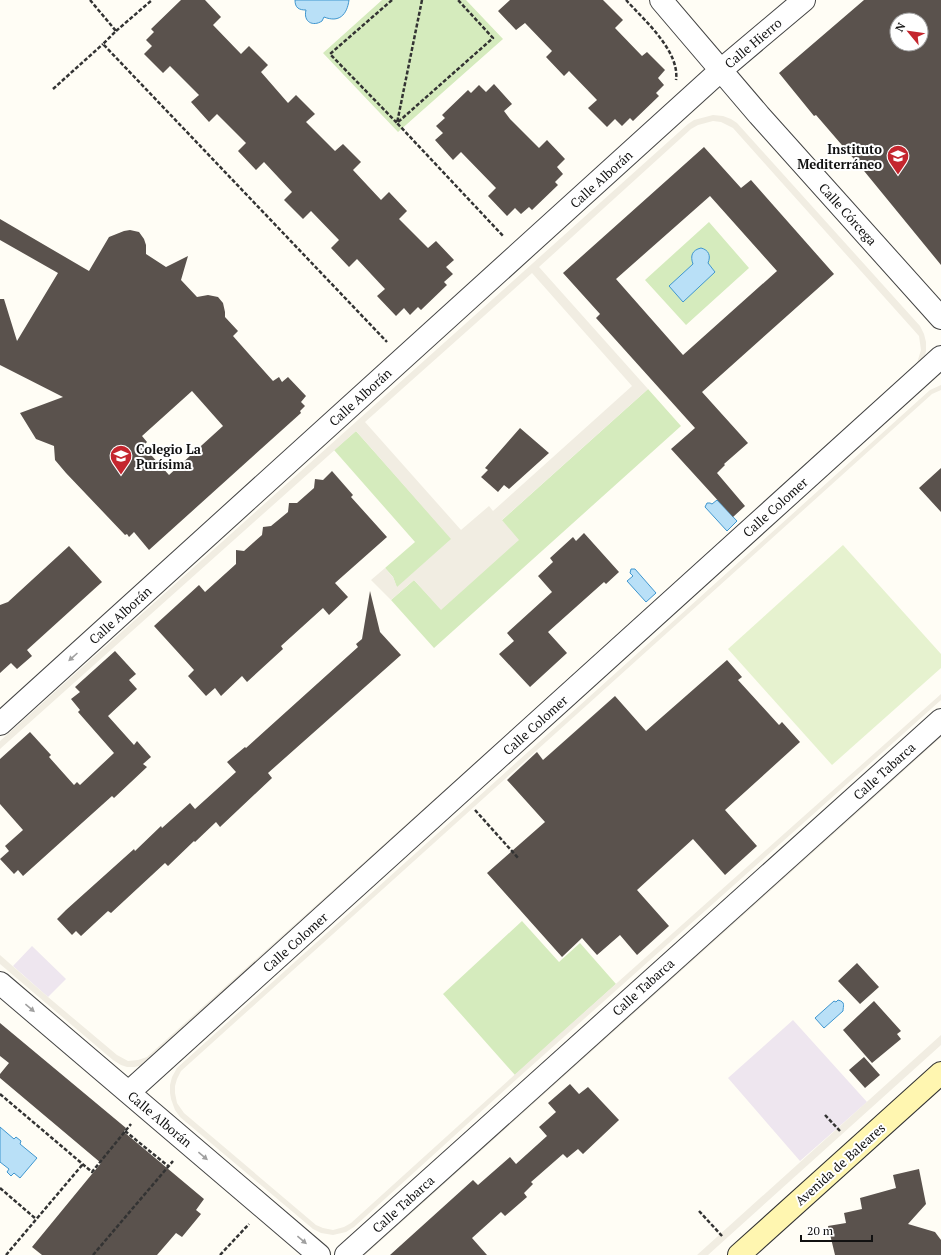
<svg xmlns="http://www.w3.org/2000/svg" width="941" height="1255" viewBox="0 0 941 1255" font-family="'PT Serif',serif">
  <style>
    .industrial { fill: #eee6ef }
    .green { fill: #d5ebbd }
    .pitch { fill: #e6f2cf }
    .plaza { fill: #f1ede2; fill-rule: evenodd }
    .water { fill: #b9e0f7; stroke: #3f96cf }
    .building { fill: #5a524d; fill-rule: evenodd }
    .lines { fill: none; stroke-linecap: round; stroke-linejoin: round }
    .minor-casing { stroke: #444; stroke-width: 24 }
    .secondary-casing { stroke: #333; stroke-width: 24 }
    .path { stroke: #333; stroke-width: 2.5; stroke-dasharray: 4 2; stroke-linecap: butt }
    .minor { stroke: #fff; stroke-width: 22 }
    .secondary { stroke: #fff6b0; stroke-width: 22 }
    .oneway { fill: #a0a0a0 }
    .labels { text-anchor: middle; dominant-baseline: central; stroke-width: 4; stroke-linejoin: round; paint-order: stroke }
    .street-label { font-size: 13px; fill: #111; stroke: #fff }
    .poi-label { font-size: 13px; font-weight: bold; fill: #111; stroke: #fff; text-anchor: end }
  </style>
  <rect width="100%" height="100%" fill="#fffdf5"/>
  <!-- industrial -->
  <path class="industrial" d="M32 946 66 979 48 997 13 966Z
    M793 1020 867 1102 800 1161 728 1078Z"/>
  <!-- green -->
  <path class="green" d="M382 0H466L503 39 398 132 323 53Z
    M709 222 749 268 686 325 645 280Z
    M648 389 681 426 434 648 391 600 414 580 441 609 518 540 501 521Z
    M356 431 452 539 397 588 393 577 385 568 415 542 334 450Z
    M522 921 559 962 580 943 616 984 515 1075 443 994Z"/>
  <!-- pitch -->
  <path class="pitch" d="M843 545 941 654V668L832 765 728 649Z"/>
  <!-- plaza -->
  <path class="plaza" d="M713 115 723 116 731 119 737 123 920 326 924 334 926 342V351L924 359 144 1065 134 1067H127L121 1065 113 1060 0 964V955L48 997 117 1055 128 1061 138 1060 147 1057 913 369 917 363 921 350 919 336 733 128 721 122 713 121 698 125 691 129 539 267 648 389 502 520 519 540 441 610 414 580 391 600 371 580 385 568 393 577 397 587 451 539 356 431 0 749V741L688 124 694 120ZM532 273 632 386 493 511 489 506 461 530 365 422Z
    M941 385V390L932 394 181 1071 177 1079 175 1086V1093L177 1103 184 1113 316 1225 323 1228 333 1230 344 1227 351 1223 553 1040 941 694V700L518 1078 354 1227 346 1232 333 1235 321 1233 313 1229 180 1117 175 1110 171 1099 170 1093V1085L172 1077 177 1068 930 390Z
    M941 727V737L898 776 365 1255H355Z
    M941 1035V1045L708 1255H697Z"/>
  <!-- water -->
  <path class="water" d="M295 0H349C347 15 339 23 324 17L322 21C313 27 303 22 306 10 299 10 295 8 295 0Z
    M701 248C709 250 711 256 708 263L715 272 683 302 669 286 693 264C690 256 692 250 701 248Z
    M717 500 737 521 727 531 705 507 707 503H710L712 504Z
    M631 569H635L656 593 646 602 627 581 633 576 630 573Z
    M838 1000C846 1002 843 1006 843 1011L824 1028 815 1018 834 1001 836 1002Z
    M0 1127 14 1139 16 1137 21 1141 20 1144 37 1158 20 1178 14 1173 11 1176 7 1172 9 1169 0 1162Z"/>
  <!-- building -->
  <path class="building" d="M181 0H205L221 17 213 25 241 54 249 46 268 65 261 72 288 103 296 95 315 114 306 122 335 151 343 144 361 162 353 170 381 200 389 192 407 211 399 219 428 248 436 241 454 260 446 267 453 274 444 282 447 285 421 310 418 307 410 315 404 308 396 316 377 296 385 289 357 259 349 267 331 248 339 240 311 211 303 219 284 200 292 192 264 162 256 170 238 151 246 143 217 114 209 122 191 102 199 95 170 66 163 73 144 54 152 46 146 40 154 32 151 29Z
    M510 0H603L623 20 615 28 642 56 647 52 665 70 658 78 664 85 656 93 659 96 633 121 630 118 622 126 615 119 607 127 588 108 597 100 569 71 564 76 546 57 552 51 525 23 516 30 498 11Z
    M864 0H941V265L860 166 816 115 814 116 779 73ZM897 20H921V44H897Z
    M494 84 512 104 504 111 510 119 539 148 547 140 565 159 557 167 563 174 555 182 558 185 532 210 529 207 521 214 515 208 507 216 488 196 496 188 461 152 453 160 435 140 443 133 436 126 445 118 442 115 468 90 471 93 479 85 486 92Z
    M704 147 741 188 751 180 834 274 702 392 748 443 724 464 725 465 717 473 745 506 733 517 671 449 695 428 596 318 600 314 563 273ZM710 196 777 271 683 355 616 279Z
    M0 219 89 271 109 237 124 231 130 230 139 232 144 239 146 245V254L166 267 188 256 181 280 197 297 208 295 218 297 223 303 225 312V317L238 331 233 336 273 381 279 377 282 382 288 377 306 396 301 402 305 406 300 411 301 413 149 550 134 532 129 537 127 534 125 535 66 473 55 460 54 446 36 439 20 413 63 397 0 365V299H4L17 341 58 273 0 240ZM192 391 223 426 169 475 143 446 147 442 142 436Z
    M520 428 549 453 509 489 504 485 498 492 481 477 488 470 485 468Z
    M941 468V512L919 488Z
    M332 471 353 495 351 497 387 537 335 583 348 597 329 615 323 608 281 646 283 649 247 682 242 676 221 696 215 688 206 696 188 676 194 670 154 626 199 585 205 592 236 564V550L244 551 262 535 263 527 271 526 288 512 289 503H297L314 488 315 479 323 480Z
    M584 533 619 572 606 584 604 582 548 632 567 653 530 687 499 654 514 641 507 633 552 592 538 576 553 562 550 558 573 537 576 541Z
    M69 546 102 582 27 650 32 656 17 669 11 663 0 673V605L8 602Z
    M370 591 380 632 401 655 268 773 272 778 220 827 216 822 195 842 194 841 168 866 165 863 111 913 108 911 81 936 76 931 72 935 57 919 66 910 134 849 135 851 161 826 162 828 190 803 195 809 236 772 227 762 245 747 246 748 358 647 356 644 362 639Z
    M115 651 136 674 129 680 137 689 108 716 134 745 137 741 151 757 143 764 147 767 114 798 112 796 23 876 18 870 14 874 0 859 9 851 5 846 23 830 0 804V759L30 732 51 755 49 757 74 785 77 782 80 785 114 753 78 712 80 710 71 699 80 692 75 687Z
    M727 660 742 677 738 680 779 725 782 722 800 742 725 810 757 846 725 875 693 839 637 890 669 926 637 955 620 935 597 955 582 938 562 957 487 873 545 822 507 780 537 752 543 760 615 696 646 731Z
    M857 963 879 987 860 1004 838 981Z
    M874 1001 901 1031 897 1034 901 1039 872 1063 843 1030Z
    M0 1023 126 1128 124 1132 204 1199 196 1210 201 1214 182 1237 176 1233 157 1255H42L32 1247 101 1163 0 1078V1074L9 1063 0 1056Z
    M864 1057 880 1075 865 1088 849 1070Z
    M570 1084 579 1094 588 1087 619 1120 583 1154 578 1149 567 1158 563 1154 531 1182 533 1184 524 1193 527 1197 505 1216 501 1212 472 1238 487 1255H390L473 1180 478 1185 510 1157 516 1164 547 1136 539 1127 556 1112 548 1103Z
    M919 1169 926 1204 908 1224 935 1232 941 1240V1255H835L828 1226 846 1223 844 1213 862 1209 860 1198 896 1188 893 1175Z"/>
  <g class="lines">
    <!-- minor casing -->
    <g class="minor-casing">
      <path id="minor" d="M661 0 759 115 941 318
        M0 724 721 70 804 0
        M0 983 319 1255
        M129 1092 941 357
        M346 1255 941 720"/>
    </g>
    <!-- secondary casing -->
    <g class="secondary-casing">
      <path id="secondary" d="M739 1255 941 1073"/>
    </g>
    <!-- path -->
    <path class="path" d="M90 0 116 31 103 44 387 342
      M392 0 330 54 397 123 493 38 458 0
      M422 0 397 123 504 237
      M626 0C644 20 680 51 676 80
      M116 31 152 0
      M53 89 103 44
      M475 810 519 859
      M0 1094 92 1172 131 1124
      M825 1115 840 1131
      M125 1131 168 1166
      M0 1188 36 1219
      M699 1211 723 1237
      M6 1255 83 1164
      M93 1255 173 1161
      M220 1255 249 1224"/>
    <!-- minor -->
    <use href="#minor" class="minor"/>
    <!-- secondary -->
    <use href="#secondary" class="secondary"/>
  </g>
  <!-- one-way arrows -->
  <defs><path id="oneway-solid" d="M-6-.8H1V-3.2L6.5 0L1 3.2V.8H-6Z"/></defs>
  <g class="oneway">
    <use href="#oneway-solid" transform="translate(73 657) rotate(138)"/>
    <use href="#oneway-solid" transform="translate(30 1008) rotate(40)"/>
    <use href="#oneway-solid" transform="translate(203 1156) rotate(40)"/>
    <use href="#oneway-solid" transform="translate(302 1240) rotate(40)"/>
  </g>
  <!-- icons -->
  <defs>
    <g id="school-pin" transform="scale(1.15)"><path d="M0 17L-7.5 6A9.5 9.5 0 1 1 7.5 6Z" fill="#c4262e" stroke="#fff"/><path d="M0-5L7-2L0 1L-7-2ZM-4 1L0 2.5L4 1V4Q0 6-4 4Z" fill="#fff"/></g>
  </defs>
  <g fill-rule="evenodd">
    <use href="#school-pin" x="898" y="156"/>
    <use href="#school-pin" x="121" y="456"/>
  </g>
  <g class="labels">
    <!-- street labels -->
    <g class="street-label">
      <text transform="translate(753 43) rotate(-40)">Calle Hierro</text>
      <text transform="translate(601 179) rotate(-42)">Calle Alborán</text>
      <text transform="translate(848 214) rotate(48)">Calle Córcega</text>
      <text transform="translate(360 397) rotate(-42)">Calle Alborán</text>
      <text transform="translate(775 507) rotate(-42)">Calle Colomer</text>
      <text transform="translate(120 615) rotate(-42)">Calle Alborán</text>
      <text transform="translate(535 725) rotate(-42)">Calle Colomer</text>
      <text transform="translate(884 771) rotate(-42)">Calle Tabarca</text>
      <text transform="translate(295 942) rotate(-42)">Calle Colomer</text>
      <text transform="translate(643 987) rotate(-42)">Calle Tabarca</text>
      <text transform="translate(160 1119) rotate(40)">Calle Alborán</text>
      <text transform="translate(840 1164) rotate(-42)">Avenida de Baleares</text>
      <text transform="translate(403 1204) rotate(-42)">Calle Tabarca</text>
    </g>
    <!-- poi labels -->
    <g class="poi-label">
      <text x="882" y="149">Instituto<tspan x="882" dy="15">Mediterráneo</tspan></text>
      <text x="136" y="449" text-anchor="start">Colegio La<tspan x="136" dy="15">Purísima</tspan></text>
    </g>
  </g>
  <!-- north arrow -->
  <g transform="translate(909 32) rotate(299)"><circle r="19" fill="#ffffff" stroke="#a0a0a0"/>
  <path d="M0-3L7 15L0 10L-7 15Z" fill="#c4262e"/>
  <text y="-6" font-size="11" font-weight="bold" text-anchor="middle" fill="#111111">N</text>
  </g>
  <!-- scale -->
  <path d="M801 1235v6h71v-6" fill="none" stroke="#111111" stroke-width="2"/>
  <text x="807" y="1235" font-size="12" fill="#111111" stroke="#ffffff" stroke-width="3" paint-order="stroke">20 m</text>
</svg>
